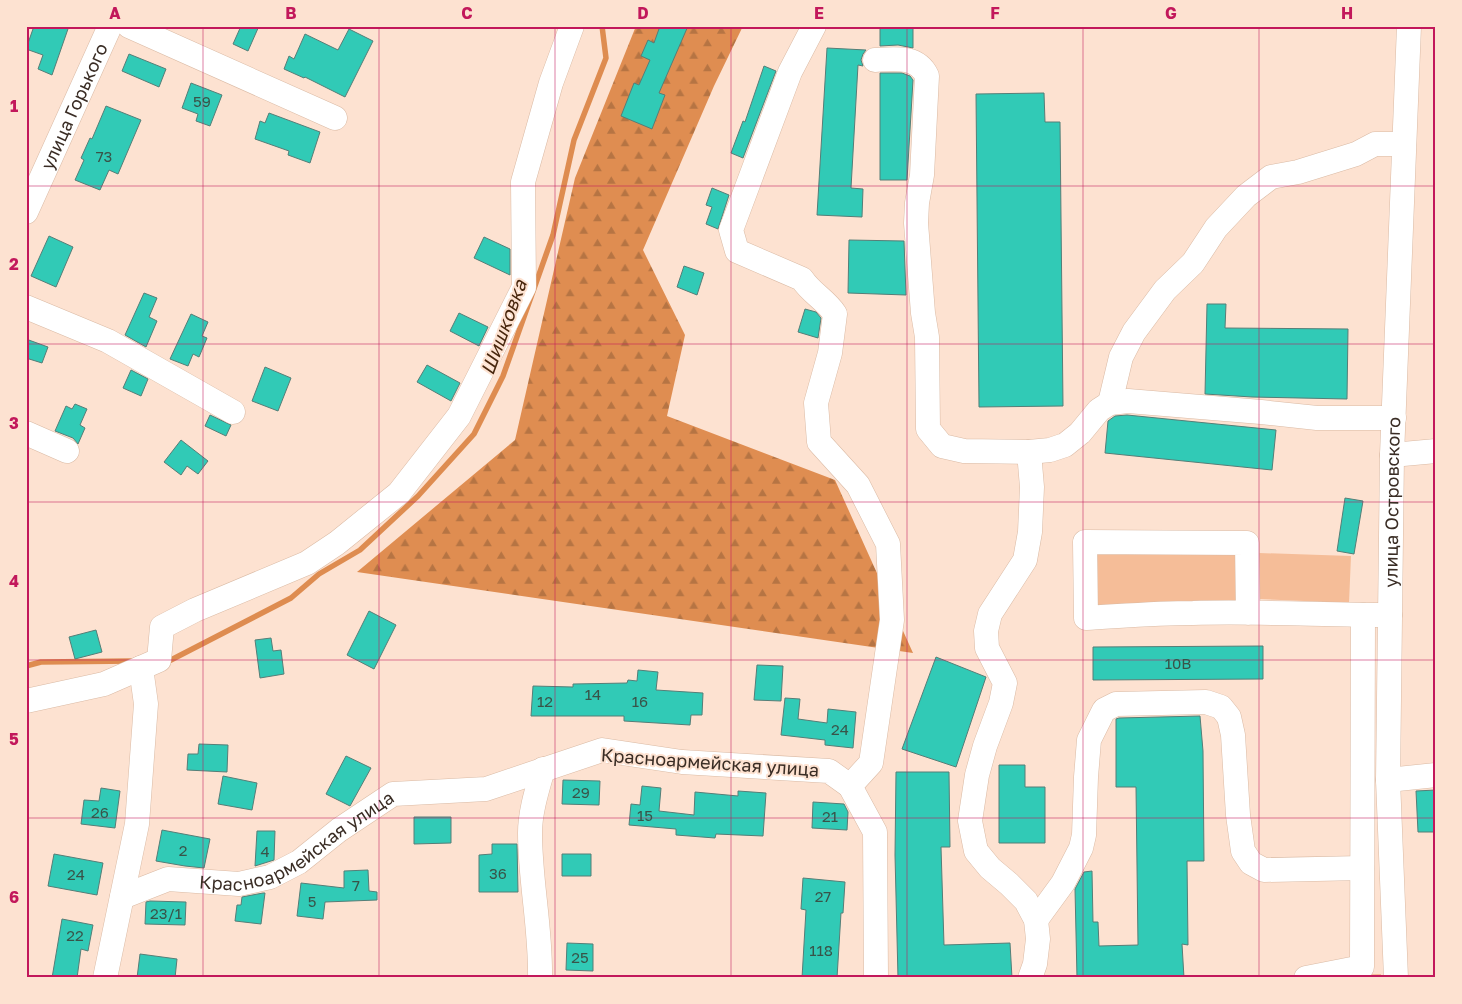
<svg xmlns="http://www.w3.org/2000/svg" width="1462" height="1004" viewBox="0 0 1462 1004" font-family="'Golos Text',sans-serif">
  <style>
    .grass { fill: #f5bd98 }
    .forest { fill: url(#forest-firs) }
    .park { fill: url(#park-dots) }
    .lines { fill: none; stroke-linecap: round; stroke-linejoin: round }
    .stream { stroke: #de8c50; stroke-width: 5.5 }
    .building { fill: #31cab6; stroke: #557e77 }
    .minor-casing { stroke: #dabaa4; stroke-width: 25 }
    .minor { stroke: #fff; stroke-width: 24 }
    .grid { fill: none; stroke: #c2185b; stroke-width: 1; stroke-opacity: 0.55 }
    .labels { text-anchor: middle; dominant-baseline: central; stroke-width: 4; stroke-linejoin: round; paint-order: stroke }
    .number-label { font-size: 15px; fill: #385449 }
    .street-label { font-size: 18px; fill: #3a2d25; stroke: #fde2d1 }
    .water-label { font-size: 19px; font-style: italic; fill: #48270e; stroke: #fde2d1 }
    .neatline { fill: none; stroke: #c2185b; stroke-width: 2 }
    .grid-label { font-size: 16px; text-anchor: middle; font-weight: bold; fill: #c2185b }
  </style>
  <defs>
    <pattern id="forest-firs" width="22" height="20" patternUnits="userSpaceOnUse" patternTransform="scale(1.25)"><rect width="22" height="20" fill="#df8d51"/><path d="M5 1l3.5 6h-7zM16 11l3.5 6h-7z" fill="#b67443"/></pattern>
    <pattern id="park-dots" width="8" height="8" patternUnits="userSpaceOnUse" patternTransform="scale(1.25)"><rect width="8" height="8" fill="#f5bd98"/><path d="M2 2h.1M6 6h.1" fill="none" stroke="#d3a383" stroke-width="1.8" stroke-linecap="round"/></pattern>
  </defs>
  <rect width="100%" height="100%" fill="#fde2d1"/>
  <!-- grass -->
  <path class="grass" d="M1238 551 1239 605 1097 611 1095 552Z
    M1259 553 1351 556 1349 603 1260 599Z"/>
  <!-- forest -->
  <path class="forest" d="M636 26H743L714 86 643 250 685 335 667 416 835 480 913 653 357 572 515 440 575 178Z"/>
  <!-- park -->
  <path class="park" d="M1381 974V978H1189V976Z"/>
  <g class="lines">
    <!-- stream -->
    <path class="stream" d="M165 661H169L291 598 319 574 360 550 418 496 474 434 503 376 553 235 574 140 606 58 602 26
      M26 666 41 662 133 661"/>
  </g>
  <!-- building -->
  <path class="building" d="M34 26H69L52 75 38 69 43 55 26 49Z
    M241 26H259L248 51 233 44Z
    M660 26H688L659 93 665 95 652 129 621 116 634 83 639 85 650 60 641 56 648 40 654 43Z
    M880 26H913V48L898 45 880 46Z
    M349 29 373 41 345 97 305 77 304 78 284 69 289 56 294 59 305 34 338 50Z
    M827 48 866 50 863 54 861 60 863 66 858 65 851 188 863 189 862 217 817 215Z
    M129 54 166 69 159 87 122 71Z
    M764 66 776 71 743 158 731 153 743 121 745 122Z
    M880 73H902L910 76 913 80 907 180H880Z
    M191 83 222 95 210 126 196 121 198 114 182 108Z
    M1044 93 1045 122H1060L1063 406 979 407 976 94Z
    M106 106 141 120 118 174 109 170 100 190 75 180 84 160 81 158 90 138 92 139Z
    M269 113 320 132 310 163 288 155 289 151 255 139 260 121 265 123Z
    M712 188 729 195 718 229 706 224 712 207 706 205Z
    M49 236 73 247 56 287 31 276Z
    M484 237 510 249V275L474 258Z
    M849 240 904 241 906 295 848 293Z
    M684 266 704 273 697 295 677 287Z
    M144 293 157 298 149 317 157 321 146 347 125 335Z
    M1207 304H1226L1225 328 1348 329 1347 399 1252 397 1205 394Z
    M805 309 816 312 821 318 818 338 798 332Z
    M459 313 488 327 479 346 450 331Z
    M191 314 208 322 202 336 207 338 199 357 193 354 188 366 170 359Z
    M26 339 48 347 42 363 26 358Z
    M427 365 460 383 451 401 417 382Z
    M265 367 291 378 278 411 252 401Z
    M131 370 148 379 141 396 123 388Z
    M75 404 87 409 80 425 85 428 78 444 73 438 55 431 66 406 72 409Z
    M210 415 231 425 226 436 205 426Z
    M1127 415 1276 430 1272 470 1105 453 1108 421 1115 416Z
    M181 440 208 461 198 474 187 466 181 475 164 462Z
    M1345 498 1363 501 1354 554 1337 551Z
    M369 611 396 625 374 669 347 655Z
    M96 630 102 652 75 659 69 637Z
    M271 638 273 651 281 650 284 674 260 678 255 640Z
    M1263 646V679L1093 680V647Z
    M936 657 986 677 956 767 902 749Z
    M757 665 783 666 781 701 754 700Z
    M638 670 658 672 656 690 703 693 702 715H691L690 725 624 721V716H531L533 686 573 687V684L627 683 628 680 637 681Z
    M785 698 800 699 798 719 827 723 828 709 856 712 853 748 825 745V740L781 735Z
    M1200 716 1203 751 1204 861H1187L1188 945 1182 944 1184 978H1077L1075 889 1084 872 1092 871 1093 922H1098L1099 946 1138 945 1136 787H1116V719L1119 718Z
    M199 744 228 745 227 772 187 770 188 754H198Z
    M346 756 371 768 350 806 326 794Z
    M999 765H1025V787H1045V843H999Z
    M896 772H949L950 847H941L944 945 1010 943 1012 978H898L895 855Z
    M223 776 257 783 252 810 218 804Z
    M563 780 600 781 599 805 562 804Z
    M642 786 661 788 659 811 694 815 695 792 738 796V791L766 793 763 836 716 834 715 838 676 835V829L629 825 631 804 640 805Z
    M101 788 120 791 115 828 81 824 84 800 99 801Z
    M1436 790V832H1418L1416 791Z
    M813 802 844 804 848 812 847 830 812 828Z
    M414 817H451V843L414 844Z
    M162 830 210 839 204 868 185 866 156 861Z
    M257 831H275L274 860 255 866Z
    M492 844H517L518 892H479V855L492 854Z
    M54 854 103 863 97 895 48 886Z
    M562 854H591V876H562Z
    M368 870 369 891 377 892V900L325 902 323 919 297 916 301 883 344 888V871Z
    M803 878 845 882 843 913H841L837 978H802L806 910 801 909Z
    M263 893H265L261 924 235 921 237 905H241L242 897Z
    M150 901 186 902 185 925 145 924 146 902Z
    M62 919 93 925 88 951 81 949 77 978H52Z
    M567 943 593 944V971L566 970Z
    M140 954 177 959 175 978H137Z"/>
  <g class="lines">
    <!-- minor casing -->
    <g class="minor-casing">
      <g id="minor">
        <path d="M129 26 335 118"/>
        <path d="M814 26 790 72 731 230 737 251 802 279C811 293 826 300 835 314L830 353 816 403 819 442 858 485 888 544 892 620 871 763 850 786 875 832 876 978"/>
        <path d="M875 60C894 59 917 55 927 76L922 175 917 203 916 223 923 313 927 337 928 429 942 446 964 451 1029 452 1050 450 1065 445 1080 433 1099 410 1110 403 1128 401 1261 412 1317 418H1394"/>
        <path id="s1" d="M26 212 110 26"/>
        <path d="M26 307 108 341 233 412"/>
        <path d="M1110 403 1121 357 1134 332 1165 290 1193 263 1216 228 1246 196 1271 177 1298 172 1356 154 1375 144H1404"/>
        <path d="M26 433 67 451"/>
        <path d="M1029 452 1032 487 1030 532 1025 560 990 614 986 631 987 648 1005 683 1001 703 985 746 977 775 970 821 976 851 990 868 1009 884 1026 901 1036 920 1038 939 1035 964 1030 978"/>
        <path d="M1392 455 1436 451"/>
        <path d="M1248 613 1247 543 1085 542 1086 618C1122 616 1157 613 1193 613 1258 611 1324 615 1390 615"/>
        <path d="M26 701 104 684 159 660 162 627 195 610 307 563 337 543 399 493 459 416 524 287 523 182 551 83 572 26"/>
        <path d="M1388 780 1436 775"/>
        <path id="s2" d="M122 897 168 879 239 884 270 877 299 862 339 830 393 794 486 789 602 750 682 762 829 771 850 786"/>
        <path d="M1036 920 1063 883 1081 848 1084 835 1086 777 1089 740 1104 710 1116 704 1206 702 1221 707 1229 717 1233 735 1238 815 1243 851 1251 863 1264 870 1362 868"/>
        <path d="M105 978 137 824 146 704 141 668"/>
        <path d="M540 978C541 929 530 881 530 833 530 812 537 790 543 769"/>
        <path d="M1306 978 1362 967 1363 615"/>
        <path id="s3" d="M1396 978 1388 780 1392 455 1409 26"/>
      </g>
    </g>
    <!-- minor -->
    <use href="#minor" class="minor"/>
  </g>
  <!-- grid -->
  <path class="grid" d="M203 26V978M379 26V978M555 26V978M731 26V978M907 26V978M1083 26V978M1259 26V978M26 186H1436M26 344H1436M26 502H1436M26 660H1436M26 818H1436"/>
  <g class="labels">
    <!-- number labels -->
    <g class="number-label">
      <text x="202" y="101">59</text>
      <text x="104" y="156">73</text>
      <text x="1178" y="663">10В</text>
      <text x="593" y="694">14</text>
      <text x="545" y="701">12</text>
      <text x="640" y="701">16</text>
      <text x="840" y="729">24</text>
      <text x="581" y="792">29</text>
      <text x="100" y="812">26</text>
      <text x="645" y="815">15</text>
      <text x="830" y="816">21</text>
      <text x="183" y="850">2</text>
      <text x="265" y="851">4</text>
      <text x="498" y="873">36</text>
      <text x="76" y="874">24</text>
      <text x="356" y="885">7</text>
      <text x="823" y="896">27</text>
      <text x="312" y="901">5</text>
      <text x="166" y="913">23/1</text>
      <text x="75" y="935">22</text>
      <text x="821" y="950">118</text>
      <text x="580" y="957">25</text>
    </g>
    <!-- street labels -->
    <g class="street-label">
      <text stroke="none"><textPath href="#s1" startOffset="116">улица Горького</textPath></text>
      <text stroke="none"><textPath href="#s3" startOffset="476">улица Островского</textPath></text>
      <text transform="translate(710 762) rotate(4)">Красноармейская улица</text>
      <text stroke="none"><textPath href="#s2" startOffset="190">Красноармейская улица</textPath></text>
    </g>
    <!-- water labels -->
    <g class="water-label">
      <text transform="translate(503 327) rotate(-70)">Шишковка</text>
    </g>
  </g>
  <!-- border -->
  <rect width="1462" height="1004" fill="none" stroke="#fde2d1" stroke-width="55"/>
  <rect x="28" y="28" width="1406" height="948" class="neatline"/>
  <g class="grid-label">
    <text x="115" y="19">A</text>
    <text x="291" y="19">B</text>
    <text x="467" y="19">C</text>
    <text x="643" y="19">D</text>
    <text x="819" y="19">E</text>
    <text x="995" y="19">F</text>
    <text x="1171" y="19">G</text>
    <text x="1347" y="19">H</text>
    <text x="14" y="112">1</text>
    <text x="14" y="270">2</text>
    <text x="14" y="429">3</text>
    <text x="14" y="587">4</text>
    <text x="14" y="745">5</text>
    <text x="14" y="903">6</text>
  </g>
</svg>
